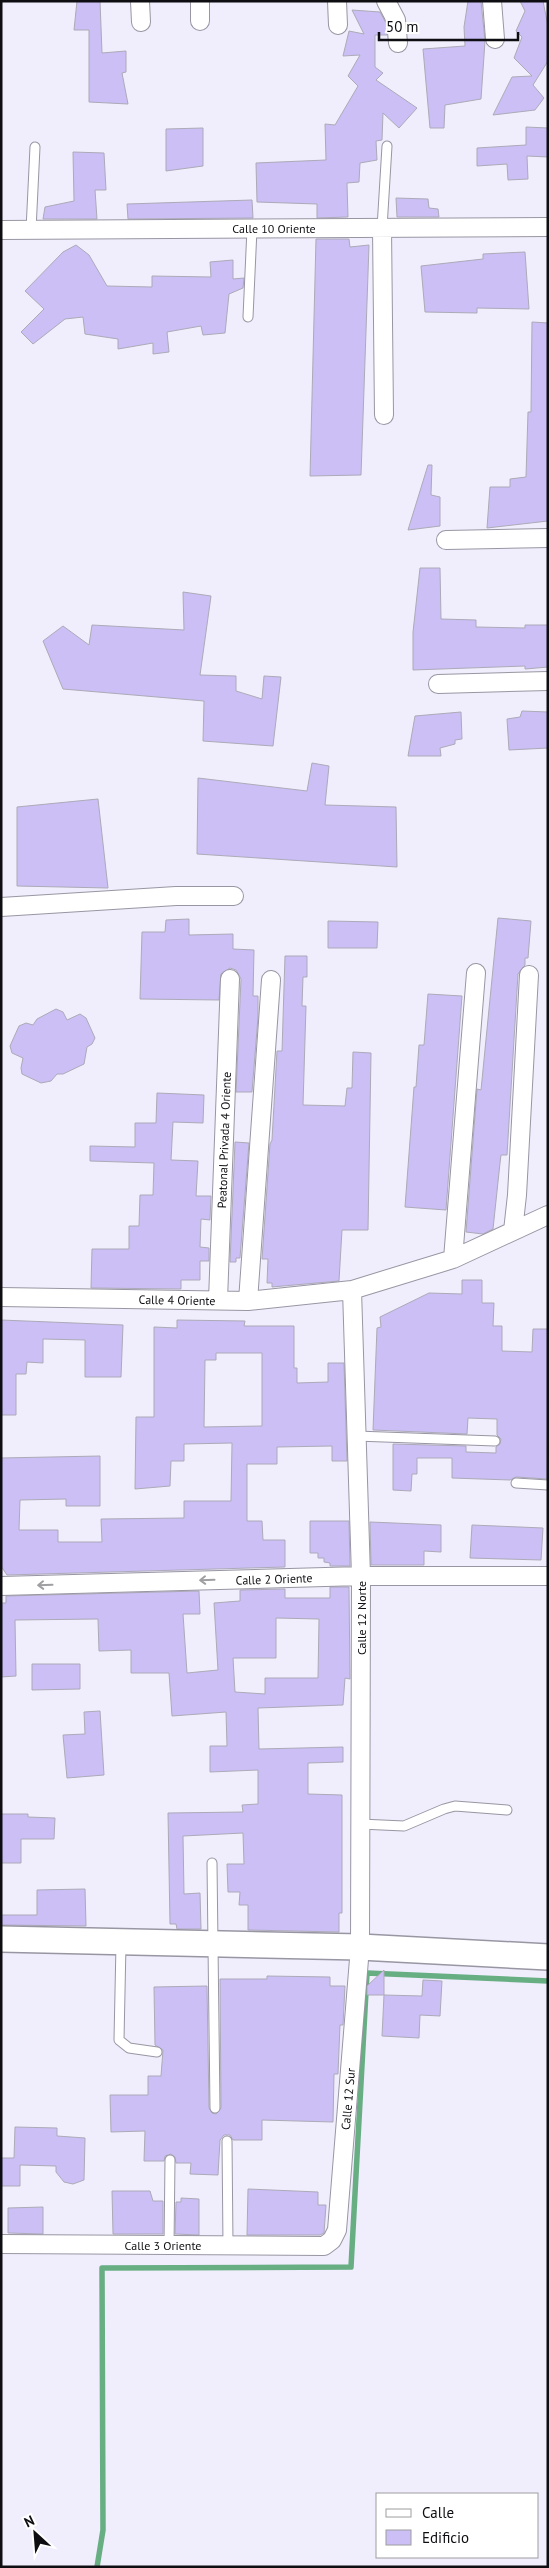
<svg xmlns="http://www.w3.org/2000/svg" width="549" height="2568" viewBox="0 0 549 2568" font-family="'PT Sans',sans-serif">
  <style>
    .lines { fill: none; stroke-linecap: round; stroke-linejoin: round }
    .stream { stroke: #67ae83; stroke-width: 5.5 }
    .building { fill: #cbbff5; stroke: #adaab8; fill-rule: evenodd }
    .lane-casing { stroke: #9996a3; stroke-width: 11 }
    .street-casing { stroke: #9996a3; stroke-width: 20 }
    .secondary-casing { stroke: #9996a3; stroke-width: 28 }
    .lane { stroke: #fff; stroke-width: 9 }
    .street { stroke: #fff; stroke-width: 18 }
    .secondary { stroke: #fff; stroke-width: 25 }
    .oneway { stroke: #9f9ea0 }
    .labels { text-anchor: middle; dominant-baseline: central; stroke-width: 4; stroke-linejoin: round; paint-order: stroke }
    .street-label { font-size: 12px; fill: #0e0d11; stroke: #fff }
  </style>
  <rect width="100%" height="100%" fill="#f0edfc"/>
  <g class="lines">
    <!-- stream -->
    <path class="stream" d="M97 2567 103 2530 102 2268 351 2267 367 1973 548 1981"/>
  </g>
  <!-- building -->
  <path class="building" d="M77 1H100L102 53 126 51V72L122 73 128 104 89 102V30H74Z
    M468 1H481L485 41 481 99 445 105 444 128H430L423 49 465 46 464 27Z
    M520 1H543L548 26V61L533 85 544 98 535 110 493 115 512 77 532 76 514 58 522 37 516 31 525 11Z
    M352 10 380 12 386 23 387 35H375V67L383 73 376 80 417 108 399 128 383 113 382 140 376 141 377 160 360 163 359 182 347 183 348 217 317 218V204L257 202 256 163 326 160 325 124 335 125 358 86 348 76 360 55 343 56 349 31 364 34Z
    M526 127 548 128V157L527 156 528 179 508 180 507 164 477 166V148L526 145Z
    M203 128V166L166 171V129Z
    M73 152 104 153 106 190H95L97 219H43L45 207 74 201Z
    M396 198 428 199 429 208 438 209 439 217H397Z
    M252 200 253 218 128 219 127 204Z
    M316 239H349L350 247 369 245 361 475 310 476Z
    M76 245 89 255 107 286 152 287V276L211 277 210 262 233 260V279L244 278 243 288 229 294 225 333 203 335 201 326 167 332 169 352 153 354V343L118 349V339L85 334 83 317 65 319 33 344 21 332 44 309 25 291 63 252Z
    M525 252 529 309 477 308V313L425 312 421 266 483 259V254Z
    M532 322 548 323V521L487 528 490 487H510V479L526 477 528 412H531Z
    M428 465H432L431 495 440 497V526L408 530Z
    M420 568H440L441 619 476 620V627L525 628V625H548V667L525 669V666L413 670V632Z
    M183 592 211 596 200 675 236 676V691L262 699 264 676 281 677 273 746 203 741 204 701 63 689 43 641 63 626 89 645 92 625 184 630Z
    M522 711 548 712V748L509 750 507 719 520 717Z
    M461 712 462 739 455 740V744L440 748 441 756H408L415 716Z
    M312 763 329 766 325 805 396 807 397 867 197 854 198 778 307 791Z
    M98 799 108 888 17 886V807Z
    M498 918 531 921 528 958H525V965L518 974 507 1155H501L500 1163 493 1229 483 1234 466 1232 477 1089 481 1090Z
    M189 919V935L233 934V949L254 950 253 996H258V1017L252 1092H236L241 979 236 970 230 968 221 974 219 1000 140 999 142 932H165L166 920Z
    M328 921 378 922 377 948H328Z
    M285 956H307V977H303L302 1006H306L303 1105 345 1106 347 1088H352L353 1052 371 1053 368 1230H342L339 1281 272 1287V1283H267L268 1259H262L270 1144 272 1140 277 1051H282Z
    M428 994 462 996 446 1210 405 1207 414 1087H416L419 1045H424Z
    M56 1009 63 1012 67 1020 80 1014 86 1018 95 1038 92 1044 87 1047 84 1064 63 1074H57L51 1081 41 1083 22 1074 21 1068 23 1058 12 1053 10 1046 19 1026 26 1023 33 1025 37 1019Z
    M157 1093 204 1095 203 1123 173 1122 171 1160 198 1161 196 1196H211L210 1220 201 1219 200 1247 209 1248V1261H200V1280H181V1289L91 1288 92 1249H129V1226H139L140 1195H153L154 1163 90 1161V1146L135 1147V1123H156Z
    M235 1142 249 1143 240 1258H236V1262H230Z
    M462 1280H482V1303H494L493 1326H502V1351L532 1352 533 1329H548L547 1479 516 1477 510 1480 452 1478V1458H417V1474H412L411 1491 393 1490V1444L466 1446V1452L496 1453V1447L500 1444 501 1439 497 1435V1419L468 1418 467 1434 373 1430 377 1328 381 1327 380 1317 429 1293 462 1294Z
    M1 1320 123 1325 121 1377H85V1340L43 1339V1363L27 1362 26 1374H16V1415H1Z
    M177 1320 245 1321 244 1326H294V1368H297V1383L328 1382V1363H344L347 1461H332V1446L277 1447V1464H247V1521H262L263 1540H285V1567L7 1575 1 1566V1458L100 1456V1506H66V1499L20 1500 19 1530H58V1542H102L101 1519 184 1518V1501H231L232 1443 184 1444V1461H171L170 1486 135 1489 136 1417H154V1327L177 1328ZM216 1353H262V1426L204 1427 205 1360H216Z
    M310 1521H349L350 1566H330V1563L324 1562V1558H318V1553H310Z
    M370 1522 441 1525V1552L424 1551V1565H371Z
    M472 1525 543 1528 541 1560 470 1558Z
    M330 1587H349L350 1679 345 1678 343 1705 258 1708 259 1749 343 1747V1762L308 1763V1794L342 1795V1913H339V1932L248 1930V1905H239L240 1892H228L227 1864H244L243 1833 183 1836 184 1894 200 1893 201 1929H177L176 1924H170L168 1813 243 1812 242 1805 258 1804V1770L210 1772V1746H227L226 1712 172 1716 169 1673H131V1650L99 1651 98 1619 15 1620 16 1676 1 1677V1603H6V1596L199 1591 200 1614H183L187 1673 218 1670 214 1603 240 1601V1590L285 1589V1598H330ZM276 1618 319 1619 318 1678H265V1694L235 1692 233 1658H276Z
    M32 1664H80V1689L32 1690Z
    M100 1711 104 1775 67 1778 63 1735 85 1734 84 1712Z
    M1 1814H28V1817L55 1818 54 1839H21V1863H1Z
    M85 1889 86 1926 1 1925V1915H37V1890Z
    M384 1970V1995H367V1986Z
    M267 1976 330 1977V1986H345L343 2025H340L338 2074H334L333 2122 262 2120V2140H233L230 2135H224L220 2140 218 2175 190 2174 191 2163H176L175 2157 171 2154 165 2156 164 2161H144L145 2131 111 2132 110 2095H148V2076H161L163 2050 155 2045 154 1987 207 1986 209 2108 212 2113 216 2114 221 2108 220 1979H267Z
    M423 1980 442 1981 440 2016 420 2015 419 2038 382 2036 384 1995 422 1996Z
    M15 2127 57 2128V2136L85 2138 84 2180 73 2184 64 2182 56 2172V2166L20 2165V2186H1V2158H14Z
    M248 2189 318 2192V2205H326L324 2233 320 2235H247Z
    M112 2191H150L153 2201H163V2234H113Z
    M181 2198 199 2199V2235L175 2234 176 2202H181Z
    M43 2207V2234L8 2233V2208Z"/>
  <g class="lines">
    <!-- lane casing -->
    <g class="lane-casing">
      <path id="lane" d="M382 228 387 146
        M31 230 35 147
        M248 317 252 229
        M356 1436 495 1441
        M516 1483 548 1485
        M360 1824 404 1826 444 1809 455 1806 507 1810
        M212 1863 215 2108
        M121 1944 119 2040 129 2048 157 2052
        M227 2141 228 2245
        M169 2245 170 2160"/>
    </g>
    <!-- street casing -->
    <g class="street-casing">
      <path id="street" d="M140 1 141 22
        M200 1V21
        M337 1 338 25
        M386 1 396 20 398 43
        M492 1 495 39
        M382 228 384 415
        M1 230 548 227
        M446 540 548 538
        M438 684 548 681
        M1 907 176 896H234
        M513 1231 517 1195 529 975
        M453 1259 476 973
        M1 1297 248 1301 352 1290 453 1259 548 1215
        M218 1300 230 979
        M248 1301 271 980
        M1 1586 361 1576H548
        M1 2244 324 2246 332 2240 337 2230 360 1947 361 1576 352 1290"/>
    </g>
    <!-- secondary casing -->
    <g class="secondary-casing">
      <path id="secondary" d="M1 1939 360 1947 548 1957"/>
    </g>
    <!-- lane -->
    <use href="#lane" class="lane"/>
    <!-- street -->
    <use href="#street" class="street"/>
    <!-- secondary -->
    <use href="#secondary" class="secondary"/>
  </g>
  <!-- one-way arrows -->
  <defs><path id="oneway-shaft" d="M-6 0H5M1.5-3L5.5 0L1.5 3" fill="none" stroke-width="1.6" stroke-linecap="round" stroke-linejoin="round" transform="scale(1.25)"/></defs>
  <g class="oneway">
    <use href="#oneway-shaft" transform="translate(207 1580) rotate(178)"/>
    <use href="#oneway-shaft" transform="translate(45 1585) rotate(178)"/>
  </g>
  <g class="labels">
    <!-- street labels -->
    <g class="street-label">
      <text x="274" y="228">Calle 10 Oriente</text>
      <text transform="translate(224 1140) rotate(-88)">Peatonal Privada 4 Oriente</text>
      <text transform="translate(177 1300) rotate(1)">Calle 4 Oriente</text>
      <text transform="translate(274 1579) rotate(-2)">Calle 2 Oriente</text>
      <text transform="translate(361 1618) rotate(-90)">Calle 12 Norte</text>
      <text transform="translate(348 2099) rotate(-85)">Calle 12 Sur</text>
      <text x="163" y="2245">Calle 3 Oriente</text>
    </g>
  </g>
  <!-- border -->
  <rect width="549" height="2568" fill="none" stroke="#0e0d11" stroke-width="5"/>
  <!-- legend -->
  <rect x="376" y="2493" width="162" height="65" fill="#ffffff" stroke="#9f9ea0"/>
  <rect x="386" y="2509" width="25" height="8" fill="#ffffff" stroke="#9f9ea0"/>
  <text x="422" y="2518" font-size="15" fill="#0e0d11">Calle</text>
  <rect x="386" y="2530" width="25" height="15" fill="#cbbff5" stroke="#9f9ea0"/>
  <text x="422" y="2543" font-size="15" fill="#0e0d11">Edificio</text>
  <!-- north arrow -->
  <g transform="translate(35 2533) rotate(334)" stroke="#ffffff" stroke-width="4" paint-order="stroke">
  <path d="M0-4L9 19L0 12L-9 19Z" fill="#0e0d11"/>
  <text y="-8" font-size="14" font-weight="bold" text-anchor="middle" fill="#0e0d11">N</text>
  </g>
  <!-- scale -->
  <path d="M379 32v8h139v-8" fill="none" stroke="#0e0d11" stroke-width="2.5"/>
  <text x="386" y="32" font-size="15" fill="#0e0d11" stroke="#ffffff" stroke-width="4" paint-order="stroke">50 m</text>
</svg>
